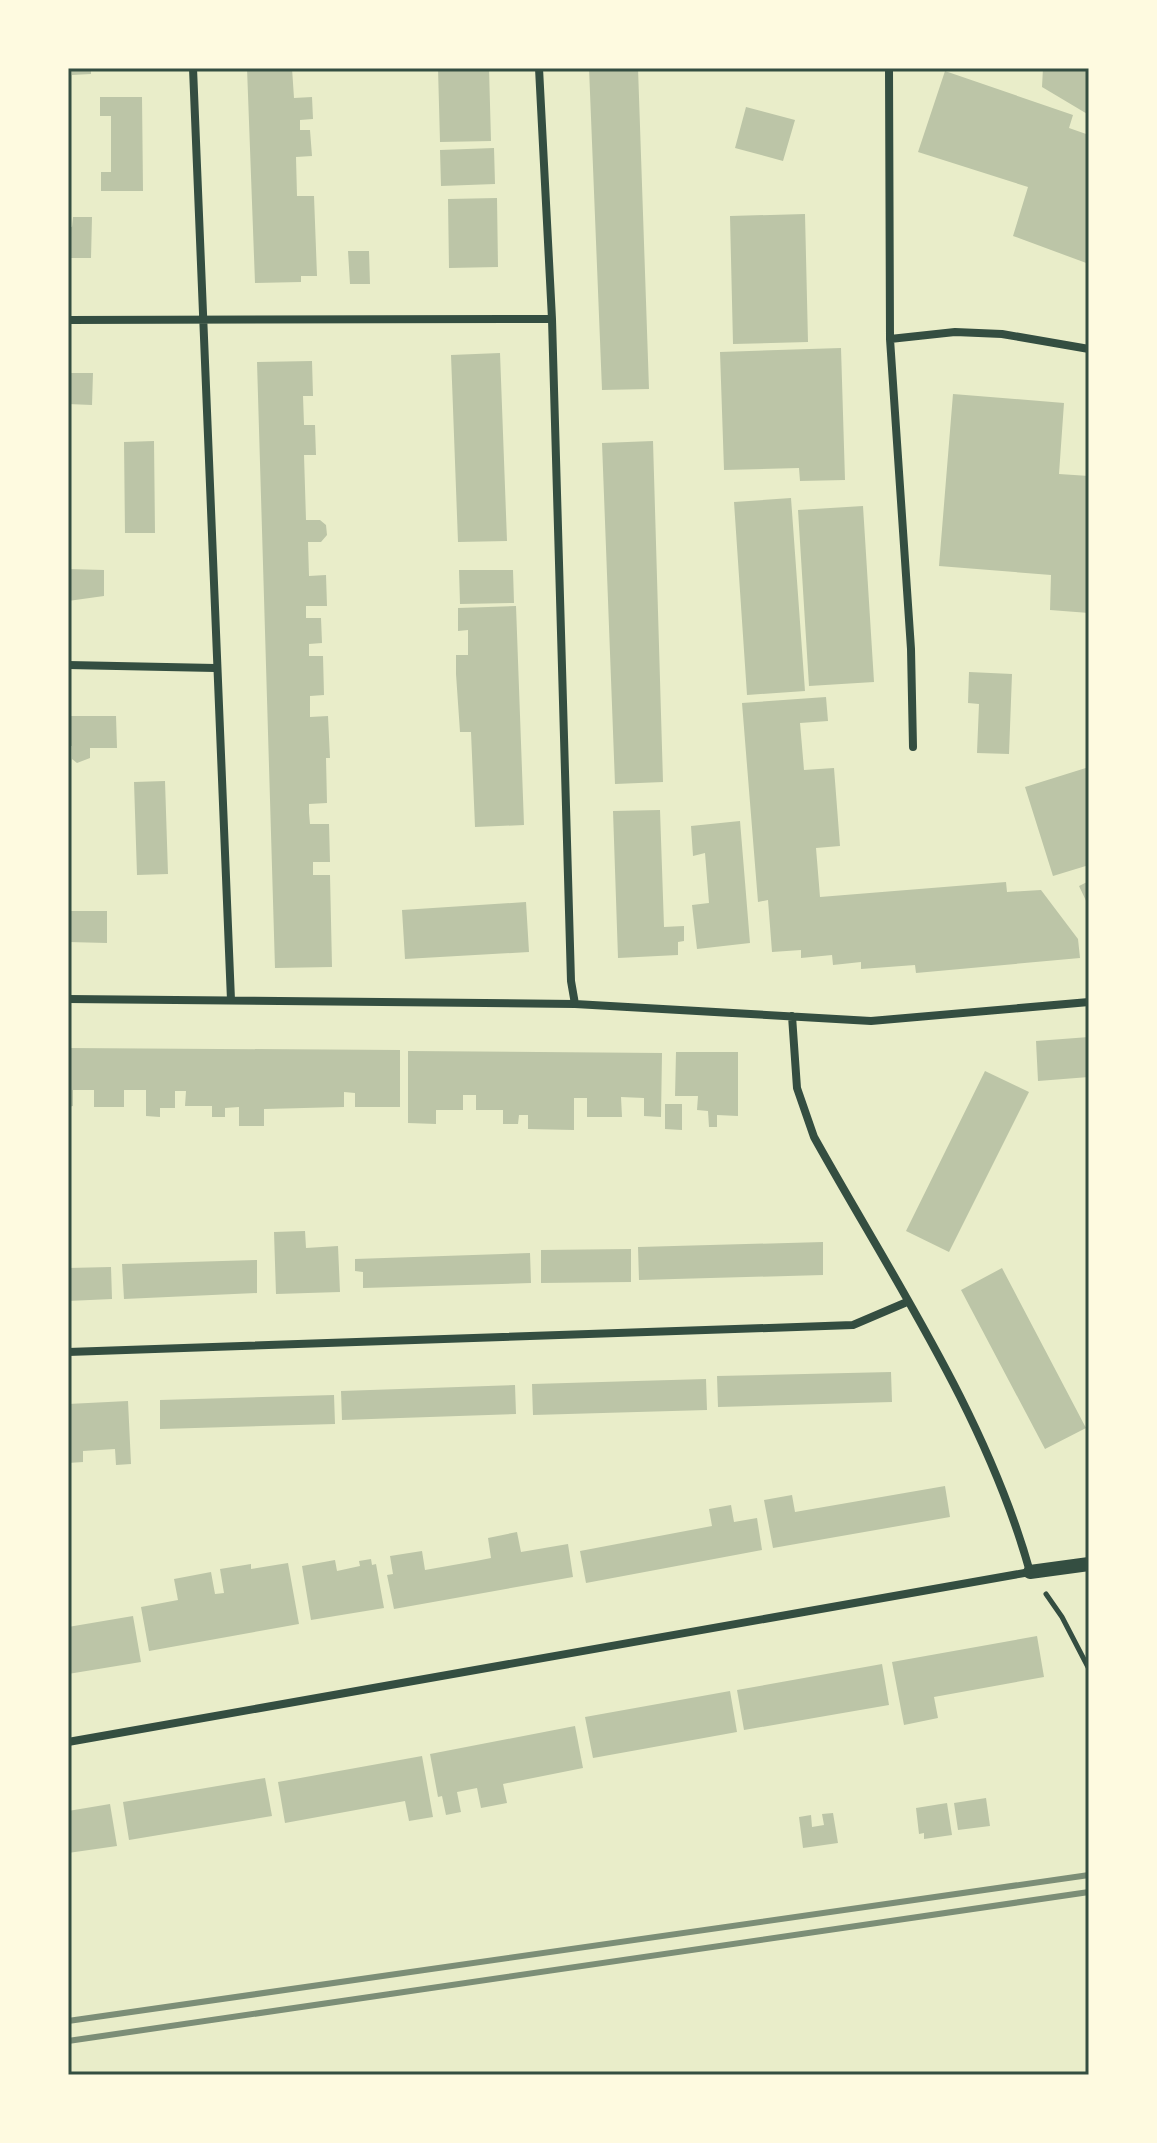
<svg xmlns="http://www.w3.org/2000/svg" width="1157" height="2143" viewBox="0 0 1157 2143" font-family="Jost,sans-serif">
  <style>
    .building { fill: #bcc5a7 }
    .lines { fill: none; stroke-linecap: round; stroke-linejoin: round }
    .path { stroke: #344e41; stroke-width: 5 }
    .minor { stroke: #344e41; stroke-width: 8 }
    .tertiary { stroke: #344e41; stroke-width: 14 }
    .rail { stroke: #7c8e77; stroke-width: 6 }
    .neatline { fill: none; stroke: #344e41; stroke-width: 3 }
  </style>
  <rect width="100%" height="100%" fill="#e9edc9"/>
  <!-- building -->
  <path class="building" d="M72 68H91V74L72 75Z
    M247 68H292L294 98 312 97 313 119 300 120V130H310L312 156 296 157 297 196H314L317 276H301V282L255 283Z
    M438 68H489L491 141 440 142Z
    M589 68H638L649 389 602 390Z
    M1043 68H1089V115L1042 87Z
    M945 71 1073 115 1069 128 1089 135V264L1013 236 1028 187 918 152Z
    M100 97H142L143 191H101V172H111V116H100Z
    M746 107 795 120 783 161 735 148Z
    M494 148 495 184 441 186 440 150Z
    M497 198 498 267 449 268 448 199Z
    M805 214 808 342 733 344 730 216Z
    M73 217H92L91 258H68V226L72 227Z
    M348 251H369L370 284H350Z
    M841 348 845 480 800 481 799 468 724 470 720 352Z
    M500 353 507 541 458 542 451 355Z
    M312 361 313 396H303L304 425H315L316 455H304L306 520H320L326 525 327 535 321 542H308L309 576 326 575 327 606H306V618H321L322 643 309 644V656H323L324 695 310 696V717L328 716 330 758H326L327 803 309 804V813L310 824H329L330 862H313V875H330L332 967 275 968 257 362Z
    M68 373H93L92 405 68 404Z
    M953 394 1064 403 1059 474 1089 476V613L1050 610 1051 575 939 566Z
    M154 441 155 533H125L124 442Z
    M653 441 663 782 615 784 602 443Z
    M791 498 805 691 747 695 734 502Z
    M863 506 874 682 809 686 798 510Z
    M68 569 104 570V596L68 601Z
    M459 570H513L514 603 460 604Z
    M516 606 524 825 475 827 471 732H460L456 674V655H468V630L458 631V608Z
    M969 672 1012 674 1009 754 977 753 979 704 968 703Z
    M826 697 828 721 800 723 804 770 834 768 840 846 816 848 820 897 1006 882 1007 892 1041 890 1078 939 1080 958 916 973 915 965 861 969V962L833 965 832 955 801 958V950L772 952 768 900 758 902 742 703Z
    M68 716H116L117 748H90V758L77 763 72 759V746H68Z
    M1089 767V865L1053 876 1025 787Z
    M165 781 168 874 137 875 134 782Z
    M660 810 664 927 684 926V941L678 942V955L618 958 613 811Z
    M740 821 750 943 697 949 692 905 709 903 705 853 693 856 691 826Z
    M1089 881V907L1079 886Z
    M526 902 529 952 405 959 402 910Z
    M68 911H107V943L68 942Z
    M1089 1037V1077L1038 1081 1036 1041Z
    M68 1048 400 1050V1107H355V1093L344 1092V1107L264 1109V1126H239V1107L225 1108V1117H212V1106H185L186 1091H175V1108H160V1117L146 1116V1090H124V1107H94V1090H73V1106L68 1107Z
    M408 1051 662 1053 661 1117 644 1116V1098L621 1097 622 1117H587V1098H574V1130L528 1129V1115H519L518 1124H503V1110H476V1095H463V1110H436V1124L408 1123Z
    M676 1052H738V1116L717 1115V1127H709L708 1111 697 1110 698 1096H675Z
    M985 1071 1029 1092 949 1252 906 1231Z
    M665 1104H682V1130L665 1129Z
    M305 1231 306 1248 338 1246 340 1292 276 1294 274 1232Z
    M823 1242V1275L639 1280 638 1247Z
    M631 1249V1282L541 1283V1250Z
    M530 1253 531 1283 363 1288V1272L355 1271V1259Z
    M257 1260V1293L124 1299 122 1264Z
    M111 1267 112 1299 68 1301V1268Z
    M1002 1268 1086 1428 1045 1449 961 1290Z
    M891 1372 892 1402 718 1407 717 1376Z
    M706 1379 707 1410 533 1415 532 1384Z
    M515 1385 516 1414 342 1420 341 1391Z
    M334 1395 335 1424 160 1429V1400Z
    M128 1401 131 1464 116 1465 115 1449 83 1451V1462L68 1463V1404Z
    M945 1486 950 1517 773 1548 764 1500 792 1495 795 1512Z
    M731 1505 734 1522 757 1518 762 1550 586 1583 580 1551 712 1526 709 1509Z
    M517 1532 521 1552 568 1544 573 1577 394 1609 387 1575 393 1574 390 1556 422 1551 425 1570 476 1561 491 1558 488 1538Z
    M371 1559 372 1565 376 1564 384 1608 311 1620 302 1566 335 1560 337 1571 360 1566 359 1561Z
    M288 1563 299 1624 149 1651 141 1607 178 1600 174 1579 211 1572 215 1594 224 1593 220 1569 251 1564V1569Z
    M133 1616 141 1662 68 1674V1627Z
    M1037 1636 1044 1677 934 1697 938 1718 904 1725 892 1662Z
    M882 1664 889 1705 744 1730 737 1690Z
    M730 1691 737 1732 593 1758 585 1717Z
    M575 1726 583 1768 503 1784 507 1803 481 1808 477 1788 457 1792 461 1812 446 1815 442 1796 438 1797 430 1754Z
    M422 1756 433 1817 409 1821 405 1801 285 1823 278 1782Z
    M265 1778 272 1816 129 1840 123 1802Z
    M986 1798 990 1826 958 1830 954 1803Z
    M947 1803 952 1835 924 1839V1833L919 1834 916 1808Z
    M110 1804 117 1846 68 1853V1811Z
    M833 1813 838 1843 803 1848 799 1817 811 1815 812 1827 824 1825 822 1814Z"/>
  <g class="lines">
    <!-- path -->
    <path class="path" d="M1046 1594 1062 1617 1089 1669"/>
    <!-- minor -->
    <path class="minor" d="M193 68 231 1000
      M539 68 552 319 571 981 575 1004
      M889 68 890 339 911 649 913 747
      M68 320 552 319
      M890 339 955 332 1002 334 1089 349
      M68 665 215 668
      M68 999 575 1004 871 1021 1089 1002
      M68 1352 853 1325 907 1302
      M68 1742 1030 1572C987 1417 892 1277 814 1137L797 1088 792 1016"/>
    <!-- tertiary -->
    <path class="tertiary" d="M1030 1572 1089 1564"/>
    <!-- rail -->
    <path class="rail" d="M68 2021 1089 1875
      M68 2041 1089 1892"/>
  </g>
  <!-- border -->
  <rect width="1157" height="2143" fill="none" stroke="#fefae0" stroke-width="140"/>
  <rect x="70" y="70" width="1017" height="2003" class="neatline"/>
</svg>
